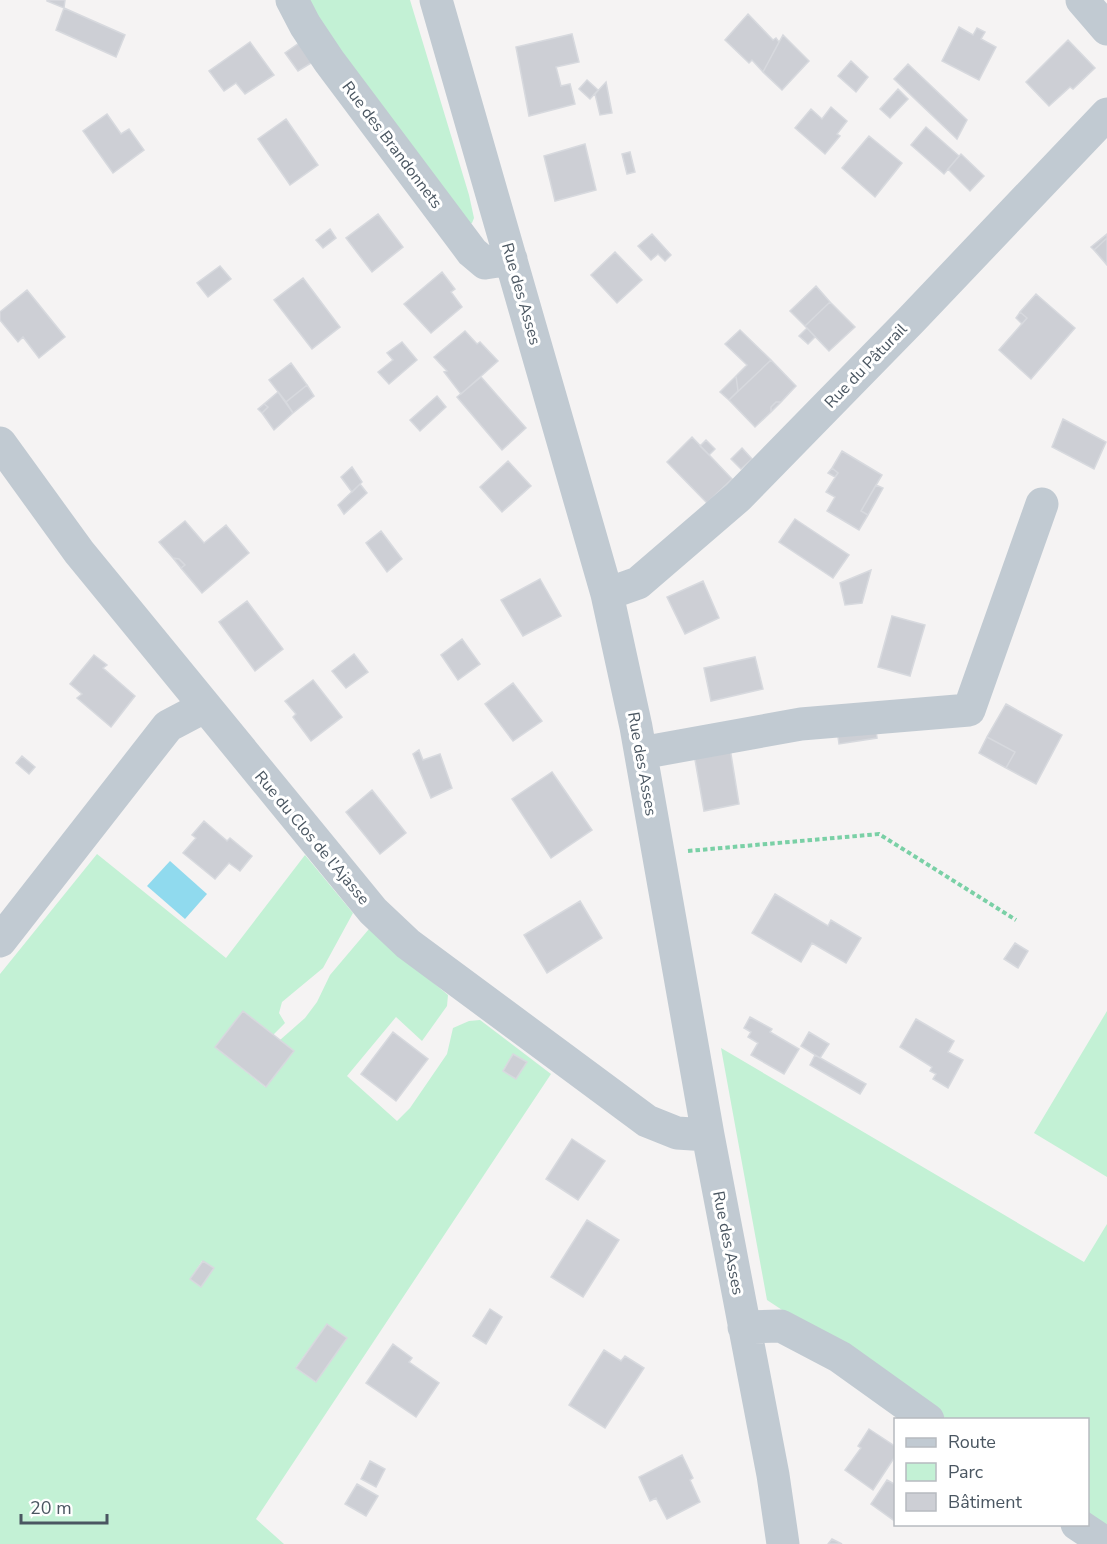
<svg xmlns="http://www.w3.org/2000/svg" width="1107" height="1544" viewBox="0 0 1107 1544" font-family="'Nunito Sans',sans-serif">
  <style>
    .green { fill: #c3f1d5; fill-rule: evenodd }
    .water { fill: #90daee }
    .building { fill: #cdcfd5; stroke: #d7d9de; stroke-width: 1.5 }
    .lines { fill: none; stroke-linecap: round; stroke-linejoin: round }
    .path { stroke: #7ad0a6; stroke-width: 4; stroke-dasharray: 4.5 3; stroke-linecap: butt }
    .minor { stroke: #c1cad2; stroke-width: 33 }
    .labels { text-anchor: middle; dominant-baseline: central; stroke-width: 6; stroke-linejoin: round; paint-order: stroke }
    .street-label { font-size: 16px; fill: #4a5661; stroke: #fff }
  </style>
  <rect width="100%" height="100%" fill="#f5f3f3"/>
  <!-- green -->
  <path class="green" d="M302 0H410L469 195 474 218 472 223 465 227Z
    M97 854 226 958 305 855 353 913 323 968 282 1002 279 1013 285 1023 273 1035 243 1012 215 1047 265 1087 294 1051 280 1040 305 1018 317 1002 330 975 369 929 448 995 447 1006 422 1041 396 1017 347 1076 397 1121 410 1108 447 1054 453 1028 469 1021 480 1020 551 1074 256 1519 284 1544H0V974ZM513 1054 527 1062 516 1079 503 1070ZM202 1261 214 1268 200 1286 190 1279ZM327 1324 347 1338 315 1382 296 1367Z
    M1107 1011V1177L1034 1133Z
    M721 1048 1084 1262 1107 1224V1526L1088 1513V1420L947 1419 767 1300Z"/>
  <!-- water -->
  <path class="water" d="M170 861 207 894 185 919 147 886Z"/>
  <!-- building -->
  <path class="building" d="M47 0H65L64 8 47 1Z
    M64 8 125 35 116 57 56 30Z
    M748 14 773 40 776 38 779 42 763 72 752 60 749 63 725 40Z
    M959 27 973 35 977 28 985 32 981 39 996 47 979 80 942 61Z
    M572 34 579 62 556 67 561 86 570 84 575 104 529 116 516 47Z
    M783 35 809 61 782 90 763 72Z
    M1068 40 1095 68 1073 89 1070 87 1049 106 1026 82Z
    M302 41 316 60 298 71 285 53Z
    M250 42 274 75 245 94 236 83 224 91 209 71Z
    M851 61 868 77 856 92 838 76Z
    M908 64 967 120 957 139 894 79Z
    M587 80 598 90 590 99 579 89Z
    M606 82 612 113 600 115 595 94Z
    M898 89 908 99 890 118 880 109Z
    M831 107 847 121 837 134 840 136 825 154 795 128 811 109 822 119Z
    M107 114 121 134 129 129 144 150 113 173 83 131Z
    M286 119 318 165 290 185 258 139Z
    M926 127 959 156 944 174 911 145Z
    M869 136 902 163 875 197 842 168Z
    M585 144 596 190 555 201 544 156Z
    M630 152 635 172 627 174 622 154Z
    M961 154 984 176 970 191 948 169Z
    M378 214 403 247 372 272 346 238Z
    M330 229 336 238 323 248 316 240Z
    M652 234 671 255 665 261 658 254 651 260 638 246Z
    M1107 234V238L1094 250 1091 247Z
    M1107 238V265L1094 250Z
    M615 252 642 280 617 303 591 275Z
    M220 266 231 279 208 297 197 283Z
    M442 272 455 289 451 292 462 307 431 333 404 304Z
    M303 278 340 327 312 349 274 300Z
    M816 286 830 302 805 326 790 311Z
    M27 290 65 337 39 358 23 337 18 342 0 320V312Z
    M1036 294 1075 328 1031 379 999 350 1027 318 1020 312Z
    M830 302 855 327 829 351 805 326Z
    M1020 312 1027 318 1022 324 1016 318Z
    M807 328 815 337 808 344 799 336Z
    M740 330 771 360 729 400 738 391 736 376 747 365 725 344Z
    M465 331 477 344 480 342 498 361 461 394 444 372 447 371 434 357Z
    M402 342 417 360 389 384 378 372 393 360 387 353Z
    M771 360 796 386 781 402H776L771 407V412L755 427 729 400Z
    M291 363 307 385 286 402 269 380Z
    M736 376 738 391 729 400 720 392Z
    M481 377 526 428 502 450 457 397Z
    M307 385 314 396 293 413 286 402Z
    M278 392 293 413 274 430 262 413 268 407 264 404Z
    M437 396 446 407 420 431 410 420Z
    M776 402H781L771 412V407Z
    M264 404 268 407 262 413 258 409Z
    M1063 419 1106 442 1094 469 1052 447Z
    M692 437 732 479 707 503 667 462Z
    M706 440 715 449 709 455 700 446Z
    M742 448 752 459 741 469 731 459Z
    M842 451 882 475 861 511 868 515 859 530 827 511 835 497 826 492 838 473 832 468Z
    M508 461 531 486 502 512 480 487Z
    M352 467 362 482 352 492 341 477Z
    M832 468 838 473 835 477 828 473Z
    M360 484 367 493 344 514 338 505Z
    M876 485 883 488 868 515 861 511Z
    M795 519 849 555 833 578 779 542Z
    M185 521 204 543 226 525 249 553 202 593 181 568 185 565 179 559 173 558 159 542Z
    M381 531 402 559 387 572 366 543Z
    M173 558 179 559 185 565 181 568Z
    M871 570 862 603 845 605 840 583Z
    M540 579 561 616 523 636 501 600Z
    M703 581 719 618 685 634 667 597Z
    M247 601 283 649 255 671 219 622Z
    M892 616 925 625 910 676 878 667Z
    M462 639 480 664 458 680 441 655Z
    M354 654 368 672 346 688 332 671Z
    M94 655 107 665 103 668 135 696 111 727 77 698 82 694 70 684Z
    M755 657 763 689 711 701 704 668Z
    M313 680 342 717 311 741 293 717 296 714 285 701Z
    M513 683 542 721 513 741 485 704Z
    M1006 704 1062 735 1036 784 1006 768 1015 752 987 737Z
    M875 722 877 738 839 744 837 729Z
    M987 737 1015 752 1006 768 979 753Z
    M730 748 739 804 704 811 694 754Z
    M419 750 423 760 440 754 452 788 431 798 413 754Z
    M22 756 35 767 29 774 16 763Z
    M552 772 592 830 551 858 512 799Z
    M372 790 406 833 380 854 346 812Z
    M204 821 226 840 227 841 230 838 252 856 240 871 229 863 215 879 183 853 196 838 192 835Z
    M775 894 828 926 831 920 861 938 846 963 812 943 801 962 752 933Z
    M580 901 602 938 547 973 524 935Z
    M1015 943 1028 951 1018 968 1004 959Z
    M243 1011 294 1051 266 1087 215 1047Z
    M750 1017 772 1029 770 1032 799 1049 784 1074 751 1055 758 1043 748 1037 751 1032 744 1028Z
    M916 1019 954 1041 948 1052 963 1060 948 1088 933 1079 936 1074 930 1071 932 1067 900 1047Z
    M393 1032 428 1059 396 1101 361 1074Z
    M809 1032 829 1044 820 1058 801 1046Z
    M513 1054 527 1062 516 1079 503 1071Z
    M815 1055 866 1084 860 1094 810 1065Z
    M572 1139 605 1161 578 1200 546 1179Z
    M587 1220 619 1240 583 1297 551 1277Z
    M203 1261 214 1268 201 1287 190 1279Z
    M490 1309 502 1317 486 1344 473 1336Z
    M327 1324 347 1338 316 1382 296 1368Z
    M393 1344 412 1358 409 1362 439 1383 416 1417 366 1383Z
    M604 1350 621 1361 625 1356 644 1368 605 1428 569 1405Z
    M869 1429 896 1447V1455L873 1490 845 1470 861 1448 858 1446Z
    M682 1455 693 1478 690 1480 700 1502 667 1519 656 1498 650 1501 639 1477Z
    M370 1461 385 1469 376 1487 361 1479Z
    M887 1480 896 1485V1522L871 1504Z
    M357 1484 378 1496 366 1516 345 1504Z
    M832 1539 842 1544H828Z"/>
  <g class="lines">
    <!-- path -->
    <path class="path" d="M688 851 879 834 1016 920"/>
    <!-- minor -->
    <path class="minor" d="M292 0 305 25 329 61 472 252 485 263 511 259
      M436 0 607 594 636 727 708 1135 773 1475 783 1544
      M1082 0 1107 29
      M0 443 79 552 373 911 408 944 647 1121 677 1133 708 1135
      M607 594 638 583 738 497 912 319 1107 114
      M641 753 801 724 969 710 1042 504
      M0 941 168 726 204 707
      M744 1327 781 1326 840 1357 928 1420
      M1077 1524 1107 1544"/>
  </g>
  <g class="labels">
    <!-- street labels -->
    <g class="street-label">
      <text transform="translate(392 145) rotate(53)">Rue des Brandonnets</text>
      <text transform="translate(521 294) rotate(74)">Rue des Asses</text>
      <text transform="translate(866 366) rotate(-46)">Rue du Pâturail</text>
      <text transform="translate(642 764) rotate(80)">Rue des Asses</text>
      <text transform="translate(312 838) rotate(50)">Rue du Clos de l'Ajasse</text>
      <text transform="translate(728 1243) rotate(79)">Rue des Asses</text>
    </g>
  </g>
  <!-- legend -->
  <rect x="894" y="1418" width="195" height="108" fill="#ffffff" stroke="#b7bbc0" stroke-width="1.5"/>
  <rect x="906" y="1438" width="30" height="9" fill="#c1cad2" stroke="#b7bbc0" stroke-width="1.5"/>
  <text x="948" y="1448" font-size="18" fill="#4a5661">Route</text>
  <rect x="906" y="1463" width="30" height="18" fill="#c3f1d5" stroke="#b7bbc0" stroke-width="1.5"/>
  <text x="948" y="1478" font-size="18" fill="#4a5661">Parc</text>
  <rect x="906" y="1493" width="30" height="18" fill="#cdcfd5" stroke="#b7bbc0" stroke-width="1.5"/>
  <text x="948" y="1508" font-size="18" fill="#4a5661">Bâtiment</text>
  <!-- scale -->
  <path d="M21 1514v9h86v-9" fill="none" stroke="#4a5661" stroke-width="3"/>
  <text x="30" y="1514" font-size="18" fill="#4a5661" stroke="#ffffff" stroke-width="4.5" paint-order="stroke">20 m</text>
</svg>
